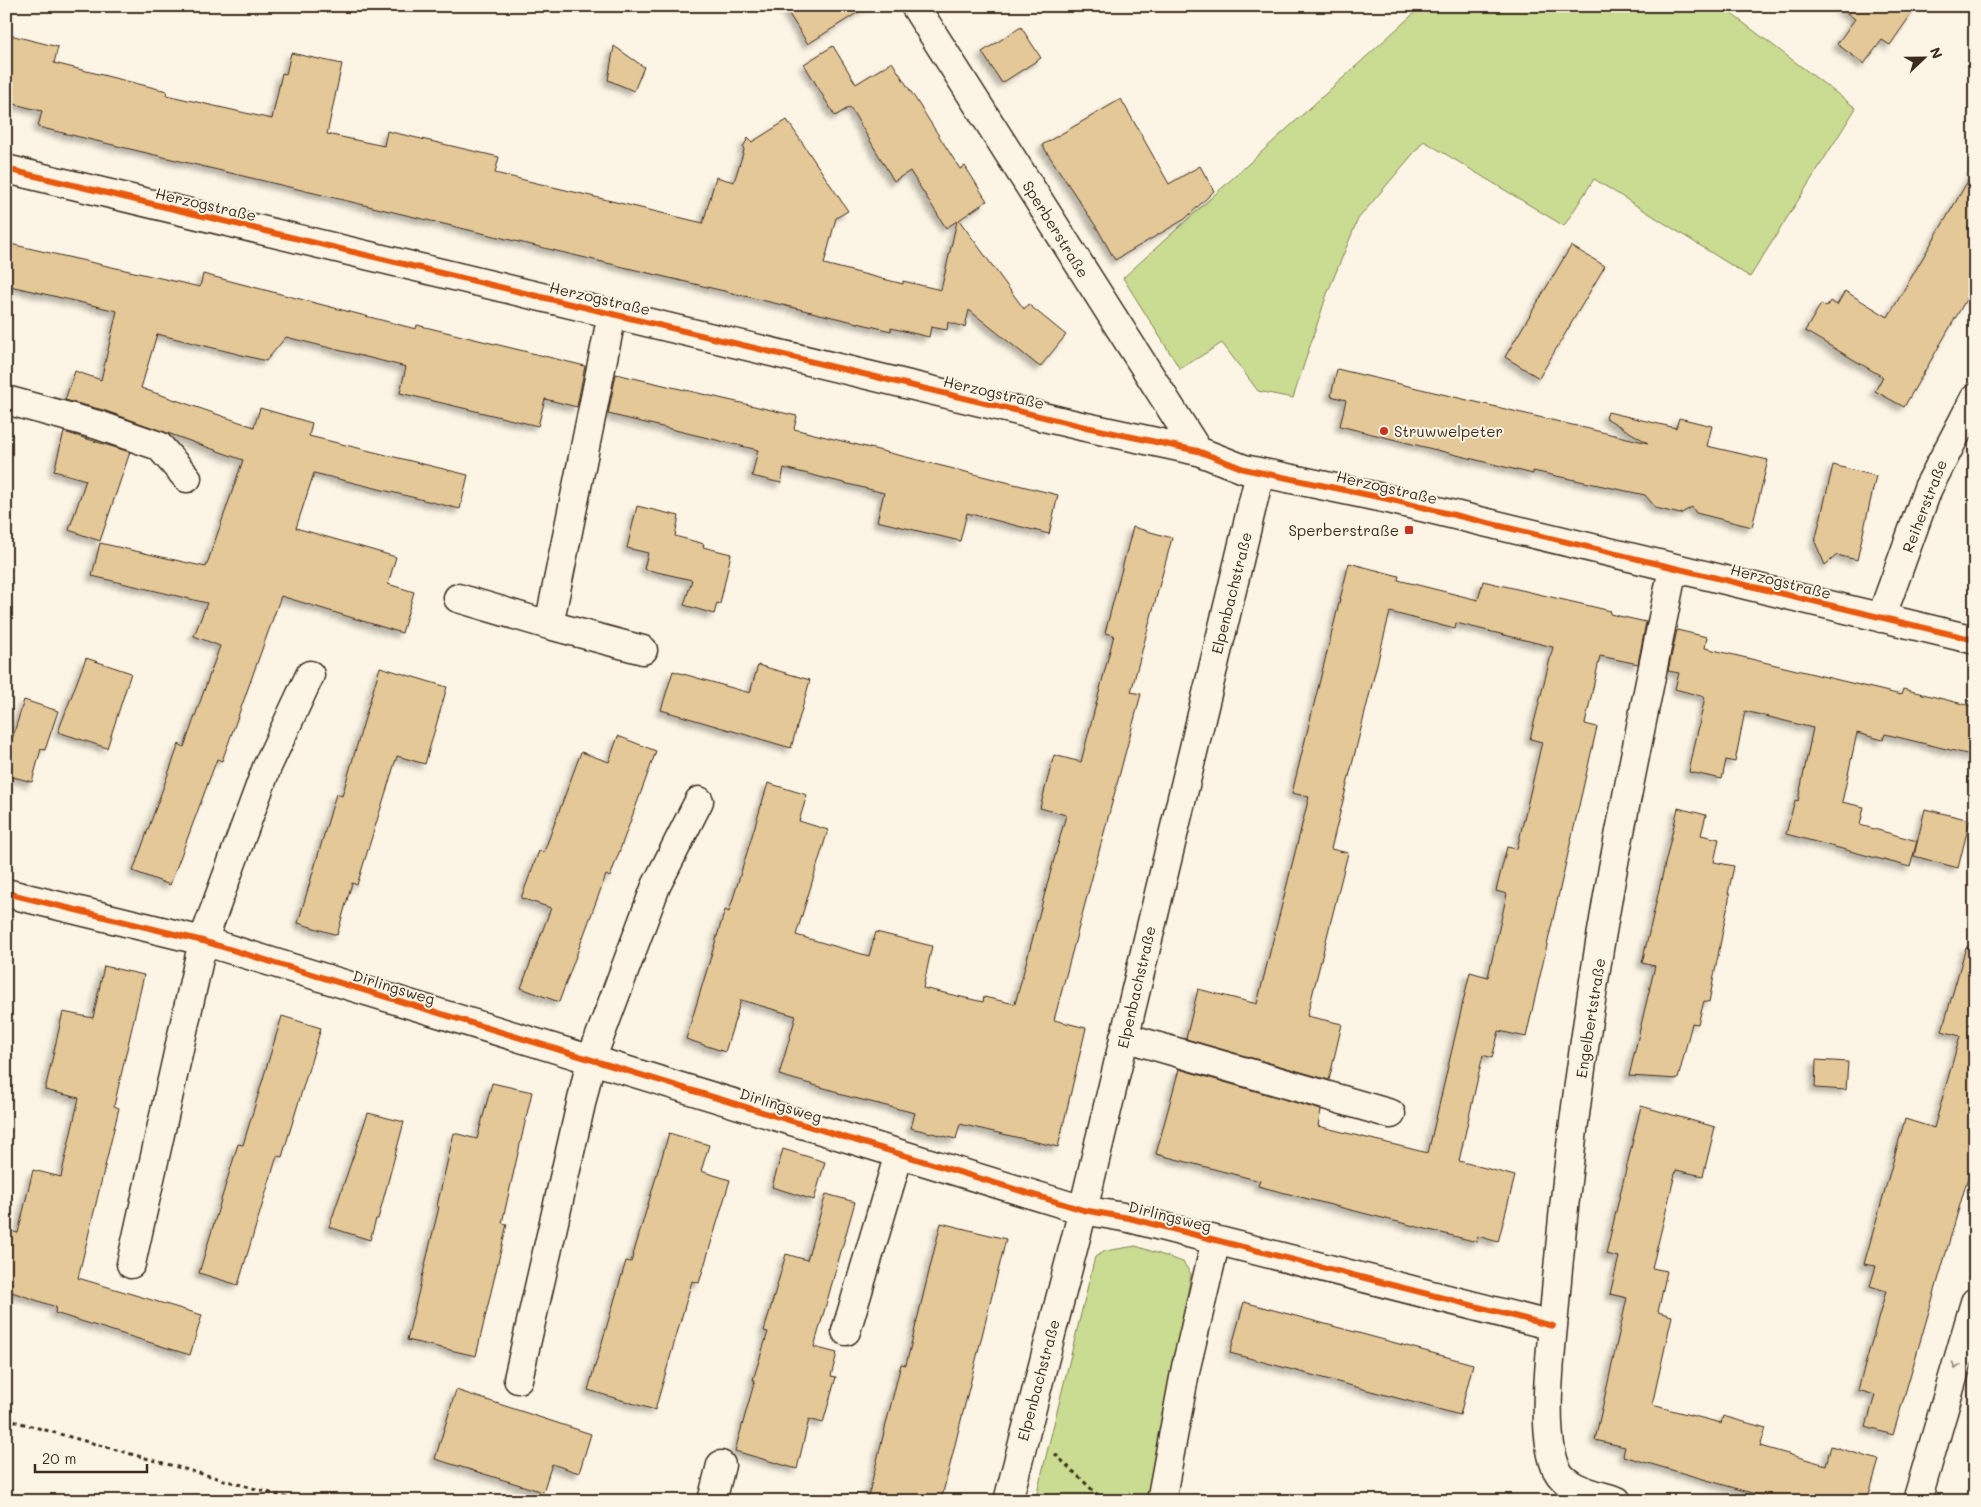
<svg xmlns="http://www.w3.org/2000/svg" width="1981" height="1507" viewBox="0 0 1981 1507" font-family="Mali,sans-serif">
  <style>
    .green { fill: #c9dc91; stroke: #828358 }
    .building { fill: #e4c898; stroke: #3b2a1e; filter: url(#shadow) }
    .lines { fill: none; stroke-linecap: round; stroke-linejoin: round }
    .minor-casing { stroke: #3b2a1e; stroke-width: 31 }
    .path { stroke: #3b2a1e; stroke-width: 3; stroke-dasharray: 4 4; stroke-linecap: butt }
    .minor { stroke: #fcf5e5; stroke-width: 28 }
    .cycleway-casing { stroke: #fcf5e5; stroke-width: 9 }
    .cycleway { stroke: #e8590c; stroke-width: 6 }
    .oneway { stroke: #9c9082 }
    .poi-dot { fill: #c8321e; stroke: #fcf5e5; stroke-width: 2 }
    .labels { text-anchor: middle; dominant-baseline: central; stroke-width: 4; stroke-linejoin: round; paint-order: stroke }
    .street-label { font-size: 15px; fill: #3b2a1e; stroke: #fcf5e5 }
    .poi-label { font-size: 15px; fill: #3b2a1e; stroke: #fcf5e5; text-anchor: start }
  </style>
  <defs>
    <filter id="shadow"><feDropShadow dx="-4.5" dy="4.5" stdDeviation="2.5" flood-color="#0004"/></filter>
  </defs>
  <rect width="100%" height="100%" fill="#fcf5e5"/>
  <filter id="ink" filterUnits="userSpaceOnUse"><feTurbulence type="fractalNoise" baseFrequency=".02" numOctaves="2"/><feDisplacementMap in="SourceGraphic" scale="10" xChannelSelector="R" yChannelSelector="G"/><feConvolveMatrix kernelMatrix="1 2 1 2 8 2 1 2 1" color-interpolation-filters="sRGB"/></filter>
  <g filter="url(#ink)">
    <!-- green -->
    <path class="green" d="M1422 6H1721L1856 108 1750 277 1594 179 1564 226 1424 141 1358 219 1327 294 1293 398 1258 391 1222 343 1180 369 1123 278Z
      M1136 1246 1183 1262 1191 1274 1150 1501H1035L1095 1257 1105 1251Z"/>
    <!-- building -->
    <path class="building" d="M784 6H868L808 44Z
      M1837 6H1917L1890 45 1882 40 1864 64 1837 44 1855 19Z
      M1021 27 1041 58 1002 83 982 52Z
      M6 34 58 47 54 63 167 91 166 95 272 119 282 73 286 74 291 53 342 64 327 134 384 146 387 131 499 157 495 173 703 223 716 177 734 182 744 150 743 147 748 138 752 142 787 120 848 211 836 218 824 264 903 284V281L941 290 957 221 946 228 910 171 894 181 850 107 835 116 804 64 833 46 856 84 892 62 960 169 965 166 987 201 959 220 1024 309 1028 304 1066 335 1040 367 969 310 965 327 948 322 947 330 931 327 929 337 891 328V331L38 127 42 111 6 102Z
      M614 46 644 67 634 91 608 80Z
      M1121 99 1169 184 1200 166 1214 191 1185 219 1115 260 1097 228 1042 145Z
      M1975 169V284L1904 407 1875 391 1883 377 1805 331 1821 304 1826 307 1830 301 1837 305 1845 291 1888 317Z
      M6 243 200 287 203 274 416 329 417 325 585 366 577 407 545 399 538 426 400 393 406 367 286 337 266 361 157 334 141 388 254 427 260 408 312 423 309 436 468 475 460 509 314 473 296 528 396 557 388 584 414 592 402 633 281 596 222 761 217 759 170 885 133 871 179 744 184 747 220 646 194 636 207 603 92 576 100 543 206 567 243 460 103 410 65 400 75 371 101 380 117 311 6 285Z
      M1571 246 1605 266 1539 378 1505 357Z
      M1337 369 1648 443 1606 418 1608 412 1676 428 1679 418 1712 426 1707 446 1768 460 1752 527 1696 513 1692 507 1680 514 1656 508 1645 495 1533 471V474L1340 426 1346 400 1331 396Z
      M616 374 797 416 794 429 1058 495 1049 534 967 513 960 541 877 521 884 493 784 468 781 483 752 476 758 450 608 414Z
      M64 432 130 452 100 541 69 530 86 480 54 471Z
      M1833 465 1876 476 1857 560 1837 555 1825 565 1815 542Z
      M637 506 679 516 675 536 704 544 703 547 731 554 720 604 717 603 714 614 684 605 692 580 644 569 648 553 627 548Z
      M1133 527 1172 538 1131 692 1141 694 1054 1020 1086 1028 1058 1147 960 1124 956 1139 911 1128 915 1113 838 1094V1092L779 1075 796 1016 741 1000 725 1052 686 1039 725 910 729 912 768 783 807 795 799 821 828 830 796 935 869 956 876 932 932 946 923 988 983 1002 984 997 1015 1004 1066 815 1040 808 1054 755 1081 762 1114 635 1105 633Z
      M1349 563 1399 576 1398 580 1478 600 1483 581 1611 611 1610 614 1646 622 1638 664 1600 656 1585 724 1597 727 1526 1037 1499 1031 1492 1058 1483 1055 1459 1161 1515 1176 1498 1242 1478 1236 1477 1242 1343 1208 1258 1186 1260 1181 1156 1154 1179 1069 1321 1110 1318 1126 1428 1153 1470 972 1488 977 1507 894 1496 891 1507 847 1517 849 1542 742 1530 739 1553 647 1456 623 1455 629 1390 612 1331 849 1348 853 1307 1016 1342 1024 1329 1080 1186 1039 1198 989 1257 1004 1309 797 1292 793Z
      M1677 630 1707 637 1705 648 1901 695 1903 689 1975 707V756L1885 734 1883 740 1857 733 1842 802 1864 807 1860 825 1917 841 1910 867 1786 834 1795 800 1798 801 1813 728 1745 711 1735 762 1726 760 1722 779 1689 772 1705 697 1675 689 1679 673 1668 671Z
      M86 658 131 673 107 748 58 732Z
      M758 665 810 680 791 748 661 710 673 671 750 693Z
      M380 667 447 687 425 764 397 756 357 885 352 883 337 935 298 923 336 794 342 796Z
      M24 700 58 711 45 750 41 749 32 782 6 775V759Z
      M618 736 656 751 610 877 606 875 559 1002 521 988 551 908 521 898 539 851 544 852 581 752 609 762Z
      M1678 808 1706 815 1701 835 1719 839 1714 862 1734 866 1728 894H1730L1709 1002 1704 1001 1698 1024 1692 1023 1678 1079 1629 1076 1655 966 1642 963Z
      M1925 809 1970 820 1958 868 1914 856Z
      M1966 947 1975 948V1153L1893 1435 1866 1427 1875 1395 1858 1390 1886 1291 1870 1286 1876 1266 1864 1264 1905 1119 1934 1128 1960 1036 1942 1031Z
      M104 966 144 975 114 1106 119 1108 78 1278 202 1315 190 1355 55 1313 56 1307 6 1290V1230L18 1233 33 1170 61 1177 79 1098 45 1090 63 1012 93 1018Z
      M282 1016 321 1028 282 1157 277 1156 238 1285 199 1273 238 1144 243 1145Z
      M1816 1060 1848 1062 1846 1090 1815 1088Z
      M492 1083 532 1092 502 1223 507 1224 476 1356 407 1340 439 1207 437 1206 454 1133 477 1139Z
      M1641 1106 1715 1127 1703 1176 1676 1170 1652 1268 1667 1271 1658 1312 1672 1316 1652 1405 1721 1423 1723 1416 1766 1428 1760 1446 1826 1465 1831 1446 1879 1460 1867 1501H1780L1623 1456 1625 1447 1595 1440 1627 1298 1610 1294 1619 1257 1606 1254Z
      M368 1113 404 1122 378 1219H376L370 1240 329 1227Z
      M669 1133 709 1145 701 1171 730 1180 699 1283 692 1281 655 1410 588 1390 626 1261 631 1262Z
      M783 1149 825 1162 814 1200 772 1187Z
      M826 1194 855 1202 814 1347 837 1353 831 1376 836 1377 823 1423 809 1419 797 1469 735 1451 755 1380H753L768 1332 764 1331 786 1254 807 1260Z
      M941 1223 1006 1239 941 1501H867L901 1364 906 1365Z
      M1244 1302 1473 1364 1460 1415 1230 1353Z
      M456 1390 591 1434 579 1473 552 1464 543 1492 435 1459Z"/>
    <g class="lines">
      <!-- minor casing -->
      <g class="minor-casing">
        <path id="minor" d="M915 6 1198 451
          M6 169 1081 426 1198 451 1244 469 1388 499 1975 640
          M6 400 98 425 159 446 187 478
          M458 598 549 625 643 650
          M1881 618 1928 488 1975 398
          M549 625 612 314
          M6 893 203 941 1083 1210 1129 1218 1553 1326
          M1124 1037 1391 1114
          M131 1264 203 941 267 767 310 675
          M846 1331 899 1154
          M518 1379 591 1060 656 886 699 801
          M712 1501 721 1465
          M1008 1501 1083 1210 1260 473
          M1161 1501 1186 1367 1216 1240
          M1617 1501C1597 1494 1567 1490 1557 1470 1539 1432 1552 1346 1555 1303 1567 1158 1587 1012 1613 868 1632 768 1653 668 1673 568
          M1917 1501 1975 1302"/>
      </g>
      <!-- path -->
      <path class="path" d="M6 1419 299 1501
        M1055 1454 1104 1501"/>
      <!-- minor -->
      <use href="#minor" class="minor"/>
      <!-- cycleway casing -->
      <g class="cycleway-casing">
        <path id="cycleway" d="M6 169 1081 426 1198 451 1244 469 1388 499 1975 640
          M6 893 203 941 1083 1210 1129 1218 1553 1326"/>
      </g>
      <!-- cycleway -->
      <use href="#cycleway" class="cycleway"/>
    </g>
    <!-- one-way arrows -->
    <defs><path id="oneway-chevron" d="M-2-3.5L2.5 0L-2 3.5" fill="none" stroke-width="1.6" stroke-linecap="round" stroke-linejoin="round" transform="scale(1.25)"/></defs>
    <use class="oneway" href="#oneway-chevron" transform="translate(1956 1366) rotate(106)"/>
  </g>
  <!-- markers -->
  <g class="poi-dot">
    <circle cx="1384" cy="431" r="5"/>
    <rect x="1404" y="525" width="10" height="10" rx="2.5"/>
  </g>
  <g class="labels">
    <!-- street labels -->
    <g class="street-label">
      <text transform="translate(206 204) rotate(13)">Herzogstraße</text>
      <text transform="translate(1056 229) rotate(58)">Sperberstraße</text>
      <text transform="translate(600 298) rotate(13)">Herzogstraße</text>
      <text transform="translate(994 392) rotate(13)">Herzogstraße</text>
      <text transform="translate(1387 487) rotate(13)">Herzogstraße</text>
      <text transform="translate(1924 506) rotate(-69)">Reiherstraße</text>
      <text transform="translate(1781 581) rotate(14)">Herzogstraße</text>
      <text transform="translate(1231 593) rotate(-76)">Elpenbachstraße</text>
      <text transform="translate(394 987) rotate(17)">Dirlingsweg</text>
      <text transform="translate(1136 987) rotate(-77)">Elpenbachstraße</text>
      <text transform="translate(1590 1018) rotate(-81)">Engelbertstraße</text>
      <text transform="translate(781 1105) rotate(17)">Dirlingsweg</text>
      <text transform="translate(1170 1216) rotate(14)">Dirlingsweg</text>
      <text transform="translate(1038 1380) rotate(-75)">Elpenbachstraße</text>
    </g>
    <!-- poi labels -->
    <g class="poi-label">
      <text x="1394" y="431">Struwwelpeter</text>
      <text x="1399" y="530" text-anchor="end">Sperberstraße</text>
    </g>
  </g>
  <!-- margin -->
  <rect width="1981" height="1507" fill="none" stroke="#fcf5e5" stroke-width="25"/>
  <rect x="12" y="12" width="1956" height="1482" fill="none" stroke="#3b2a1e" stroke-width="2" filter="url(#ink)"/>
  <!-- north arrow -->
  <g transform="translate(1924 58) rotate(68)" stroke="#fcf5e5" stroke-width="4" paint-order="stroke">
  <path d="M0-4L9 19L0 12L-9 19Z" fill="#3b2a1e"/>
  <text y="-8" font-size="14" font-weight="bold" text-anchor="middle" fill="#3b2a1e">N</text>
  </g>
  <!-- scale -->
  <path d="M35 1464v8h112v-8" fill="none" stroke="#3b2a1e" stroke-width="2.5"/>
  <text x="42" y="1464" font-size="15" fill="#3b2a1e" stroke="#fcf5e5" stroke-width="4" paint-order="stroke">20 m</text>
</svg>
